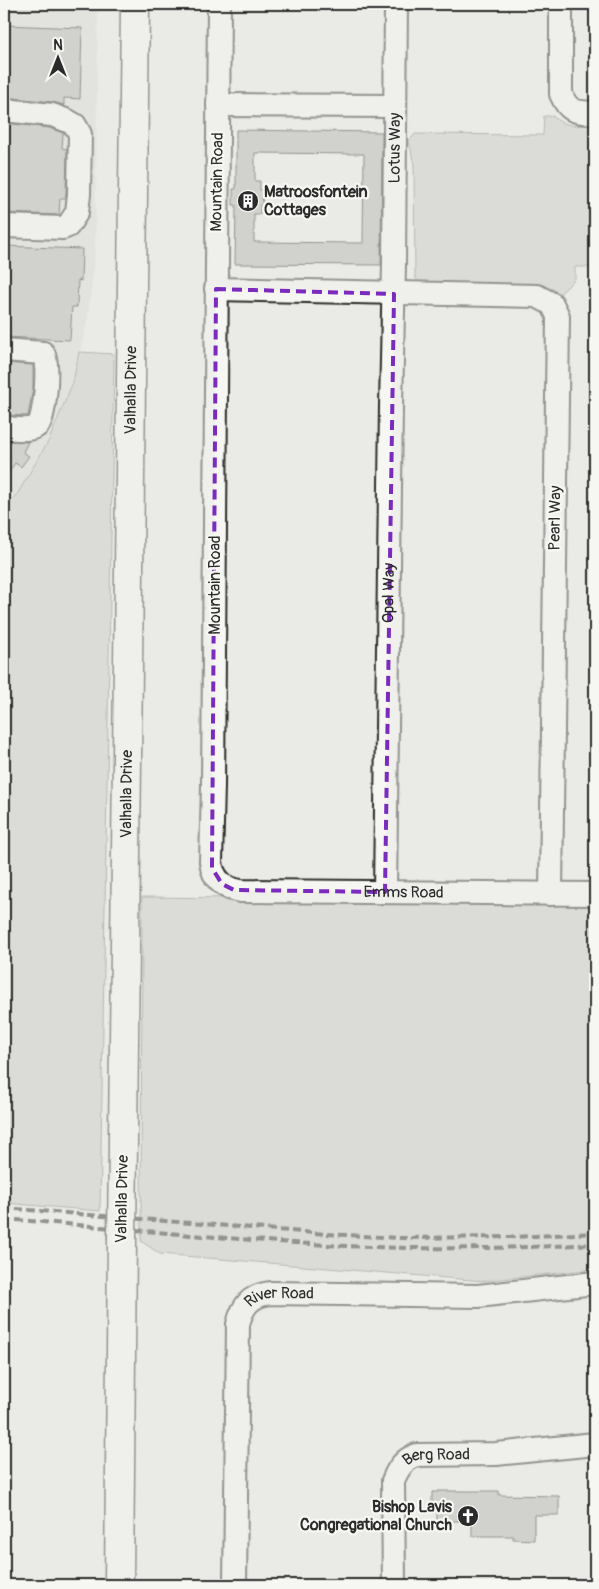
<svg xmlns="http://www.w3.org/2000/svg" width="599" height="1589" viewBox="0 0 599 1589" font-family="Pangolin,sans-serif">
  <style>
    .built { fill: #dadad6 }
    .green { fill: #cacac7; stroke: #7a7a79 }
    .building { fill: #b4b4b1; stroke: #2b2b2b; fill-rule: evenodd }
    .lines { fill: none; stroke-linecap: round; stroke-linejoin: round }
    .minor-casing { stroke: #2b2b2b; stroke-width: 26 }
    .major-casing { stroke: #2b2b2b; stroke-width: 31 }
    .minor { stroke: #f6f6f2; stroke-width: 22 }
    .major { stroke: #f6f6f2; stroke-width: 28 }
    .rail { stroke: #2b2b2b; stroke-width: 4; stroke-dasharray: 8 4; stroke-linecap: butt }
    .major-bridge-casing { stroke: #2b2b2b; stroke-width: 31; stroke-linecap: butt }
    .major-bridge { stroke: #f6f6f2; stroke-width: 28 }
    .marked { fill: none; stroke: #7b2cbf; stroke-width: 4; stroke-dasharray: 10 6; stroke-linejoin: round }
    .labels { text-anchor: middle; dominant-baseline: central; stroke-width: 4.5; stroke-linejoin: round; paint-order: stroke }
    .street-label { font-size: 16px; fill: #2b2b2b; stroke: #f6f6f2 }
    .poi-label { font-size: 16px; font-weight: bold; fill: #2b2b2b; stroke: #f6f6f2; text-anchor: start }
  </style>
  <rect width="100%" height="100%" fill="#eaeae6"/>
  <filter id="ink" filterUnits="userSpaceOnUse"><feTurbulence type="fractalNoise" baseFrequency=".02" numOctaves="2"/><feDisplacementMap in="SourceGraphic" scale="10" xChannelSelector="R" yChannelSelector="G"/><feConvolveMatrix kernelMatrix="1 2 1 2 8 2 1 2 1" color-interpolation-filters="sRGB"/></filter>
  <g filter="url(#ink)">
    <!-- built -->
    <path class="built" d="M4 4H98L95 251 88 316 73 382 48 440 18 493 4 508Z"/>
    <!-- green -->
    <path class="green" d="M544 116H553C563 128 581 125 595 125V267H575V279L560 294 553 289 542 287 421 286 415 277 414 165 409 141 415 134 543 135Z
      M79 352 114 354 100 1211 4 1203V508L18 493 49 440 73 382Z
      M142 897 595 902V1269L483 1281 160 1254 141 1241Z"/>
    <!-- building -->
    <path class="building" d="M4 25 82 28 80 99 64 98V105L53 102 4 97Z
      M4 123 49 128 63 133 62 148 67 149 66 193 65 199H60L59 215 4 213Z
      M236 130 382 132 381 265 235 264 236 205H233V189H236ZM255 153 364 154 363 243 254 242V214H260V205H262L263 197V190H260V181H255Z
      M4 246 82 249 81 281 78 280 77 307H72L70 340 4 337Z
      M4 363 33 365V388L28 416 4 415Z
      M4 441 28 442 23 452 29 456 21 467 15 463 4 480Z
      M438 1491H499V1495L559 1496V1515H534V1540L513 1539V1536H472V1521H437V1512H432V1492H438Z"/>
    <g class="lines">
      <!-- minor casing -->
      <g class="minor-casing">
        <g id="minor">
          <path id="s1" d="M219 4 213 786 211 862C213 879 224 889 241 891L595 894"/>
          <path d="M561 4V94C569 113 576 112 595 113"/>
          <path d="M218 105 395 106"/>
          <path d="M4 110 52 115 68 121 75 125 80 134 79 194 77 212 68 226 63 228 4 226"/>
          <path d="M216 289 537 296 552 304 558 316 551 894"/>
          <path d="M4 350 43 353C50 361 45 417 38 425 31 432 13 428 4 428"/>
          <path id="s2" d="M385 892 391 406 394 264 396 4"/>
          <path id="s3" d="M235 1585 238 1324C243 1305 251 1295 271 1293L478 1296 595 1283"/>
          <path id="s4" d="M394 1585 393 1481C398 1468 404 1459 417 1455L496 1454 595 1444"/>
        </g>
      </g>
      <!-- major casing -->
      <g class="major-casing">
        <g id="major">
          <path id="s5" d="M124 1042 135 4"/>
          <path d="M119 1585 122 1239"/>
        </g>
      </g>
      <!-- minor -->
      <use href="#minor" class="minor"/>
      <!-- major -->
      <use href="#major" class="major"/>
      <!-- rail -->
      <path class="rail" d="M4 1208 327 1234 400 1238 514 1237 595 1233
        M4 1219C112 1227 219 1239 327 1245 417 1250 506 1249 595 1244"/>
      <!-- major-bridge casing -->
      <g class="major-bridge-casing">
        <path id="major-bridge" d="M122 1239 124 1042"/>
      </g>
      <!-- major-bridge -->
      <use href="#major-bridge" class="major-bridge"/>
    </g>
  </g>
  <!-- marked area -->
  <path d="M0 0H599V1589H0ZM216 289 394 294 385 892 234 890 222 884 212 868Z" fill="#eaeae6" fill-opacity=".55" fill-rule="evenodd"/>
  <path class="marked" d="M216 289 394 294 385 892 234 890 222 884 212 868Z"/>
  <!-- icons -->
  <defs>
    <g id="building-disc" transform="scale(1.125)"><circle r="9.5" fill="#2b2b2b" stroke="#f6f6f2"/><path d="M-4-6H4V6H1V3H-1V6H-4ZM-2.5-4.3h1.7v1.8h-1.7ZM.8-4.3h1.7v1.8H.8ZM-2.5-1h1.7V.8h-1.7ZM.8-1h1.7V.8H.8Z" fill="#fff"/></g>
    <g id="church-disc" transform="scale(1.125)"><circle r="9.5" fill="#2b2b2b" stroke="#f6f6f2"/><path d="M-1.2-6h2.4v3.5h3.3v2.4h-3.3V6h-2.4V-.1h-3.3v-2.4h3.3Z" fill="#fff"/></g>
  </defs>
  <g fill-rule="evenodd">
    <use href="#building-disc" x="248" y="201"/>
    <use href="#church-disc" x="468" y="1516"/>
  </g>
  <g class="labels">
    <!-- street labels -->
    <g class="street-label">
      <text stroke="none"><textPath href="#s2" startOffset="744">Lotus Way</textPath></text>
      <text transform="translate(217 182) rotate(-89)">Mountain Road</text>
      <text stroke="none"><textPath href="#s5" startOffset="652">Valhalla Drive</textPath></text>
      <text transform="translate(555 518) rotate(-89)">Pearl Way</text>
      <text transform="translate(215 585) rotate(-90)">Mountain Road</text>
      <text stroke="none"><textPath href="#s2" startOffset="299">Opal Way</textPath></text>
      <text stroke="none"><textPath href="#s5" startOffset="248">Valhalla Drive</textPath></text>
      <text stroke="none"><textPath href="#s1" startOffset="1066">Emms Road</textPath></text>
      <text transform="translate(122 1199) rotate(-89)">Valhalla Drive</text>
      <text stroke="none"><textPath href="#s3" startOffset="318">River Road</textPath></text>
      <text stroke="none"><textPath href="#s4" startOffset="160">Berg Road</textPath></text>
    </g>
    <!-- poi labels -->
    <g class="poi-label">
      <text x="264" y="192">Matroosfontein<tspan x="264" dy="18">Cottages</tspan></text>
      <text x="452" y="1507" text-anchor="end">Bishop Lavis<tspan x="452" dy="18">Congregational Church</tspan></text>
    </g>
  </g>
  <!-- margin -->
  <rect width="599" height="1589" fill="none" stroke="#f6f6f2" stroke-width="20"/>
  <rect x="10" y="10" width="579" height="1569" fill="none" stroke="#2b2b2b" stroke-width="2" filter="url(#ink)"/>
  <!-- north arrow -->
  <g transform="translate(58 58)" stroke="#f6f6f2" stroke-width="4" paint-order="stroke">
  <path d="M0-4L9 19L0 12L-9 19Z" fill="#2b2b2b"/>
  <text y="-8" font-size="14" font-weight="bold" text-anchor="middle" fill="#2b2b2b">N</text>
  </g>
</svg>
